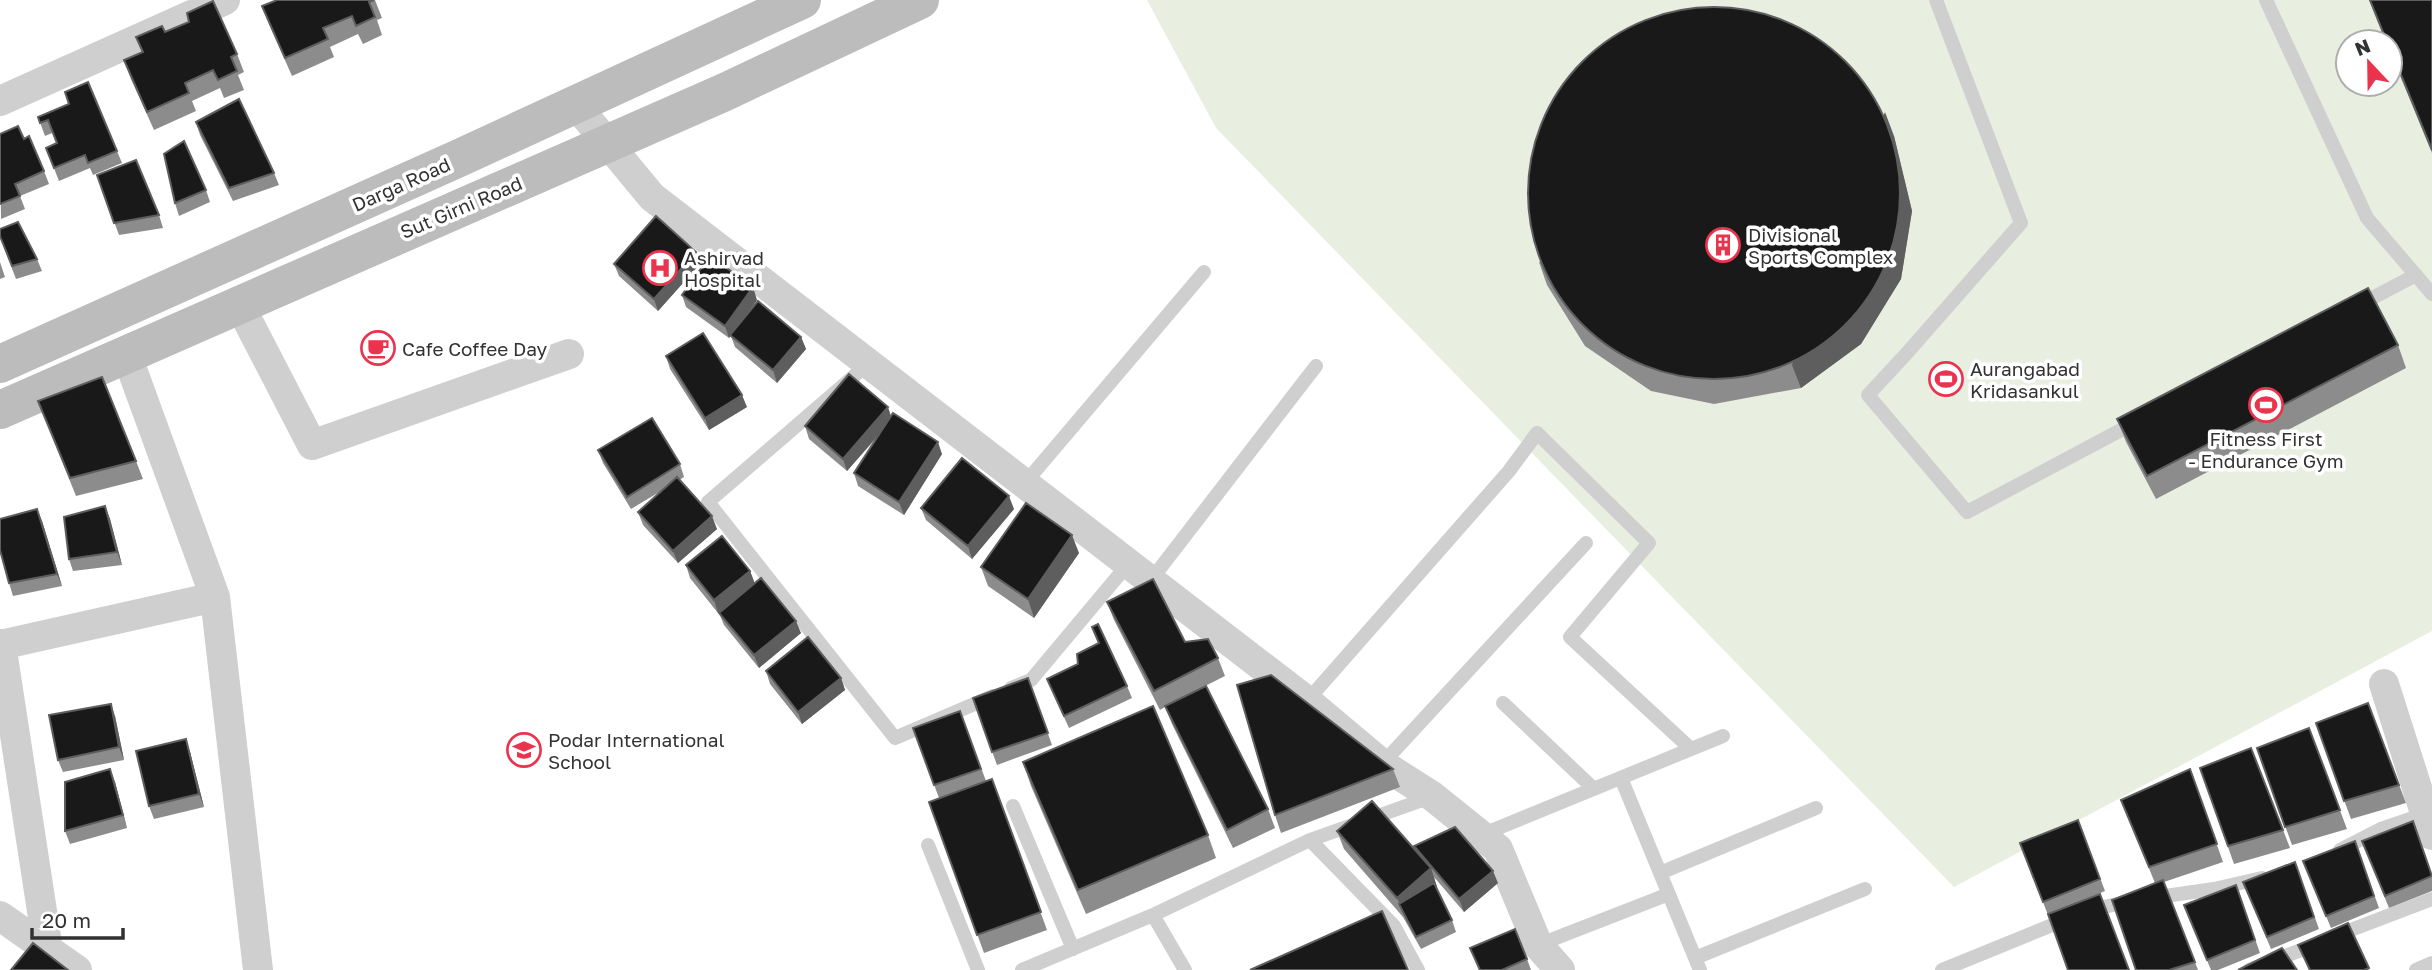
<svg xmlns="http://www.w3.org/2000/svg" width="2432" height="970" viewBox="0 0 2432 970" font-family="'Golos Text',sans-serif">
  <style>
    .green { fill: #e9efe0; fill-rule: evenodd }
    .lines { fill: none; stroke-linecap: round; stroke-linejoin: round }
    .service { stroke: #cfcfcf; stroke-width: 14 }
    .minor { stroke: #cfcfcf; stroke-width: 30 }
    .secondary { stroke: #bcbcbc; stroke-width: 38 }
    .wall { fill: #8c8c8c }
    .shaded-wall { fill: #5e5e5e }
    .building { fill: #191919; stroke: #5e5e5e; stroke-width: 2 }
    .labels { text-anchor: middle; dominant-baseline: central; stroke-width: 7; stroke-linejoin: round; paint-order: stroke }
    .street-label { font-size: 19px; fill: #323232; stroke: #fff }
    .poi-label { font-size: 19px; fill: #323232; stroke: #fff; text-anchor: start }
  </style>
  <rect width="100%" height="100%" fill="#fff"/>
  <!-- green -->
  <path class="green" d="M1147 0H2432V631L1954 887 1216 128ZM2348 42H2390V84H2348Z"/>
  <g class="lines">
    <!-- service -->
    <path class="service" d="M1936 0 2021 223 1907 353 1868 395 1967 512 2136 422
      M2266 0 2367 218 2432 294
      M2359 305 2416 275
      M869 363 708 502 895 738 993 696
      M1025 483 1204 272
      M1151 580 1316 366
      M1011 688 1031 680 1129 563
      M1307 701 1509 471 1537 433 1649 543 1570 637 1691 749
      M1503 703 1594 789
      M1382 764 1586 543
      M1621 778 1700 970
      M1013 806 1073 949
      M1481 835 1723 736
      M1310 840 1394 926 1418 970
      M928 845 978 970
      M2340 850 2381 829 2425 814
      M1660 873 1816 808
      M2151 898 2214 889 2262 878
      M2086 911 2131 901
      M1153 915 1185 970
      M2335 936 2432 899
      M1538 945 1669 894
      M1695 958 1865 889
      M1022 970 1153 915 1310 840 1431 797
      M1942 970 2067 919
      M2249 970 2317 944
      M2416 970 2432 963"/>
    <!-- minor -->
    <path class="minor" d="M0 101 225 0
      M575 104 652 197 1307 701 1382 764 1432 796 1498 849 1538 945 1560 970
      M239 304 312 445 569 354
      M126 353 215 597 258 970
      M1 644 48 950
      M0 645 215 597
      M2384 684 2432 835
      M0 916 77 970"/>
    <!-- secondary -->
    <path class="secondary" d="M0 364 457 159 802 0
      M0 410 725 92 920 0"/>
  </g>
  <!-- wall -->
  <path class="wall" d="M375 0 382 18 377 20 382 35 363 44 358 34 330 47 334 57 292 76 269 24 262 6Z
    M2369 0H2432V153L2390 51V42H2386Z
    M165 32 237 54 244 72 238 75 244 90 224 98 220 88 192 101 196 111 154 130 131 79 124 60 142 53 136 37Z
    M69 104 117 151 122 163 93 175 90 168 59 181 46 148 56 143 52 133 45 136 38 117Z
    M196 122 274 173 279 185 233 201 200 135Z
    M0 134 24 139 44 171 49 184 20 196 25 209 1 219Z
    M1894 136 1912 211 1901 279 1861 344 1801 388 1714 404 1651 391 1585 346 1547 285 1539 262Z
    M97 175 159 215 163 228 119 235Z
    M206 190 210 202 179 216 175 203Z
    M0 237 37 259 42 271 16 279Z
    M696 252 700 264 658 311 619 276 614 264Z
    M0 262 5 277 0 279Z
    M682 295 757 300 743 319 801 337 806 349 777 383 735 347 731 336 729 338 686 307Z
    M2398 345 2406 368 2156 499 2126 442 2117 419Z
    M666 356 747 407 709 430 670 369Z
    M38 401 136 461 143 479 76 496Z
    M891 416 942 454 904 515 858 486 854 473 879 435 847 471 809 439 805 426Z
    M598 450 680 464 684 477 679 480 717 529 678 563 643 525 638 512 661 491 631 509 603 463Z
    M105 506 110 519 122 565 73 571 69 559Z
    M921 508 1014 509 972 559 926 520Z
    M42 521 62 586 13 596 9 583Z
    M1079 553 1034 618 988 586 981 567Z
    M686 565 750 571 755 584 801 633 759 668 724 625 719 613 743 593 718 613 690 578Z
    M1107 602 1218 658 1225 676 1203 687 1268 809 1275 828 1233 848 1172 724 1165 707 1160 710 1114 620Z
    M1092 627 1127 686 1132 698 1069 728 1052 691 1047 679 1078 664 1098 643Z
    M766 671 841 678 845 690 802 724 770 684Z
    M1028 678 1052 745 997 765 973 698Z
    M2368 703 2406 803 2351 819 2316 723Z
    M960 711 986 781 939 798 913 728Z
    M115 716 124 760 63 772 58 760Z
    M2309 728 2347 829 2292 845 2257 748Z
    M2251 748 2290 848 2234 864 2200 768Z
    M190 752 204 807 154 819 149 806Z
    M1023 762 1208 835 1216 858 1086 914 1031 786Z
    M1393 769 1400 787 1281 833 1275 815Z
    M2190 769 2223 862 2164 882 2198 970H2136L2155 883 2121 800Z
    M992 779 1047 930 984 953 929 802Z
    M115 782 127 828 70 844 65 831Z
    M2078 820 2105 891 2048 915 2020 843Z
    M1337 831 1416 851 1414 846 1498 883 1464 912 1434 877 1437 887 1436 888 1452 920 1456 932 1421 949 1403 917 1344 849Z
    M2355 841 2379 908 2331 928 2303 861Z
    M2362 841 2432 874V891L2389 908Z
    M2295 862 2319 929 2271 949 2243 882Z
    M2236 885 2260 953 2218 970H2211L2184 905Z
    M2348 923 2369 970H2309L2298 945Z
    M1470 948 1527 959 1531 970H1479Z"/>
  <!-- shaded-wall -->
  <path class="shaded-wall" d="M1885 112 1894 136 1912 211 1901 279 1861 344 1801 388 1792 365Z
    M696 252 700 264 658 311 654 299Z
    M753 287 757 300 729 338 725 326Z
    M801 337 806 349 777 383 773 370Z
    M742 395 747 407 709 430 705 418Z
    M888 407 892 419 847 471 843 459Z
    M938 442 942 454 904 515 899 502Z
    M1009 496 1014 509 972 559 968 546Z
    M105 506 110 519 122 565 117 552Z
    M37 509 42 521 62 586 57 574Z
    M712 516 717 529 678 563 673 551Z
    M1072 535 1079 553 1034 618 1028 599Z
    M750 571 755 584 718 613 714 600Z
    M796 621 801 633 759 668 754 655Z
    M841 678 845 690 802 724 798 712Z
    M111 704 115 716 124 760 119 747Z
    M186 739 190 752 204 807 199 794Z
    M110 769 115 782 127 828 123 815Z
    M1431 868 1437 887 1405 915 1397 898Z
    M1493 871 1498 883 1464 912 1459 899Z"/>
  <!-- building -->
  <path class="building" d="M277 0H374L369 2 375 17 356 26 352 16 323 28 328 39 285 58 262 6Z
    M2370 0H2432V150L2390 48V42H2387Z
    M213 1 237 54 231 57 237 71 218 80 213 70 185 83 189 93 147 112 124 60 143 52 136 37 162 26 165 32 189 22 187 13Z
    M1528 193a186 186 0 1 1 372 0a186 186 0 1 1-372 0Z
    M88 82 117 151 88 163 85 155 54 168 46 148 57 143 48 120 40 123 38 117 69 104 65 92Z
    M239 99 274 173 229 188 196 122Z
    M18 126 24 139 29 136 44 171 15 184 20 196 0 204V134Z
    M184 141 206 190 175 203 164 154Z
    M136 160 159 215 114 223 97 175Z
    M656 216 696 252 654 299 614 264Z
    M18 222 37 259 12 266 0 236V229Z
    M710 256 753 287 725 326 682 295Z
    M2368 288 2398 345 2147 476 2117 419Z
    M758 301 801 337 773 370 730 335Z
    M703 333 742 395 705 418 666 356Z
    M849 374 888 407 843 459 805 426Z
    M102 377 136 461 70 478 38 401Z
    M893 413 938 442 899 502 854 473Z
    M652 418 680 464 627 497 598 450Z
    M962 458 1009 496 968 546 921 508Z
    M677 477 712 516 673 551 638 512Z
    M1026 503 1072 535 1028 599 981 567Z
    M105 506 117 552 69 559 64 517Z
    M37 509 57 574 9 583 0 550V519Z
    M722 536 750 571 714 600 686 565Z
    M761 578 796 621 754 655 719 613Z
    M1153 579 1185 642 1208 639 1218 658 1154 691 1107 602Z
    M1098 624 1127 686 1064 716 1047 679 1078 664 1077 654 1099 643 1092 627Z
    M808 637 841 678 798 712 766 671Z
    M1271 675 1393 769 1275 815 1237 685Z
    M1028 678 1048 733 992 752 973 698Z
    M1206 686 1268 809 1227 830 1165 706Z
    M2368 703 2399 785 2344 801 2316 723Z
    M111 704 119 747 58 760 49 715Z
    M1153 706 1208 835 1078 890 1023 762Z
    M960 711 981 769 934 785 913 728Z
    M2309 728 2340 810 2285 827 2257 748Z
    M186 739 199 794 149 806 136 751Z
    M2251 748 2283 830 2228 846 2200 768Z
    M110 769 123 815 65 831V782Z
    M2190 769 2217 844 2149 867 2121 800Z
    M992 779 1041 912 977 935 929 802Z
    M1372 801 1431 868 1397 898 1337 831Z
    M2078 820 2100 879 2043 902 2020 843Z
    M2413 821 2432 876 2385 896 2362 841Z
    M1455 827 1493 871 1459 899 1414 846Z
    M2355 841 2374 896 2326 916 2303 861Z
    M2295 862 2314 917 2267 937 2243 882Z
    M2163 880 2195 962 2169 970H2136L2112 900Z
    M1434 883 1452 920 1416 937 1399 904Z
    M2236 885 2255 940 2207 960 2184 905Z
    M2100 894 2129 970H2068L2048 914Z
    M1382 911 1408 970H1250Z
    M2348 923 2369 968 2364 970H2310L2298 945Z
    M1515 929 1527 959 1502 970H1480L1470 948Z
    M33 943 68 970H11Z
    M2282 948 2297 970H2238Z"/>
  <!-- icons -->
  <defs>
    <g id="building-ring" transform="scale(1.75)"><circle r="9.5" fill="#fff" stroke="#ea334d" stroke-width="1.5"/><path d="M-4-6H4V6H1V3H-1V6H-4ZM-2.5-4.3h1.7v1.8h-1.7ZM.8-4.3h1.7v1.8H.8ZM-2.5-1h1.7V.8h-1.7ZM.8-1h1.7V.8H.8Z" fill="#ea334d"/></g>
    <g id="hospital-ring" transform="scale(1.75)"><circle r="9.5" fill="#fff" stroke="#ea334d" stroke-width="1.5"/><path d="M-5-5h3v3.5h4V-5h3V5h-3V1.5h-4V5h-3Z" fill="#ea334d"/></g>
    <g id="cafe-ring" transform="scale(1.75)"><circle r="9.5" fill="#fff" stroke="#ea334d" stroke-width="1.5"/><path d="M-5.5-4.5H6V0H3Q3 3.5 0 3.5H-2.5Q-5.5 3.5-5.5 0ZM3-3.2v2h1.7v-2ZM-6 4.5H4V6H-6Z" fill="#ea334d"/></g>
    <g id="stadium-ring" transform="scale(1.75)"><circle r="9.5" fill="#fff" stroke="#ea334d" stroke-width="1.5"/><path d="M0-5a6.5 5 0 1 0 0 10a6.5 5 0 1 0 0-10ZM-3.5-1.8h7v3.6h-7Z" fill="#ea334d"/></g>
    <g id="school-ring" transform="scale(1.75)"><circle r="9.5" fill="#fff" stroke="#ea334d" stroke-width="1.5"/><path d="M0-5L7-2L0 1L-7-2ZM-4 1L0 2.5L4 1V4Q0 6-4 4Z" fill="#ea334d"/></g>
  </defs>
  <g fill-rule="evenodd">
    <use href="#building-ring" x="1723" y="245"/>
    <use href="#hospital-ring" x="660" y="268"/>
    <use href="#cafe-ring" x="378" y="348"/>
    <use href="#stadium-ring" x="1946" y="379"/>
    <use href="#stadium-ring" x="2266" y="405"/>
    <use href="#school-ring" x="524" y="750"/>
  </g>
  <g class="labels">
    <!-- street labels -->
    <g class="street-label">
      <text transform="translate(401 184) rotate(-24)">Darga Road</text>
      <text transform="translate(461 207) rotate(-23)">Sut Girni Road</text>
    </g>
    <!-- poi labels -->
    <g class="poi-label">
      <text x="1748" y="234">Divisional<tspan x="1748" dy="22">Sports Complex</tspan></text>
      <text x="684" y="257">Ashirvad<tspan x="684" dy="22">Hospital</tspan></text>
      <text x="402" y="348">Cafe Coffee Day</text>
      <text x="1970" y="368">Aurangabad<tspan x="1970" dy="22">Kridasankul</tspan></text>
      <text x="2266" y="438" text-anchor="middle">Fitness First<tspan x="2266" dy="22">- Endurance Gym</tspan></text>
      <text x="548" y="739">Podar International<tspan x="548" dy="22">School</tspan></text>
    </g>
  </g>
  <!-- north arrow -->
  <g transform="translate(2369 63) rotate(338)"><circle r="33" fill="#ffffff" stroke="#adadad" stroke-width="2"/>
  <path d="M0-5L12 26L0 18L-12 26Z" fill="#ea334d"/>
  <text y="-10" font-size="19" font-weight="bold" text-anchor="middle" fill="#323232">N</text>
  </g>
  <!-- scale -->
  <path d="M32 928v10h91v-10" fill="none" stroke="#323232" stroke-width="3.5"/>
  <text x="42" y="928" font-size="21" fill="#323232" stroke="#ffffff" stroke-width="5" paint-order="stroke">20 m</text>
</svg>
